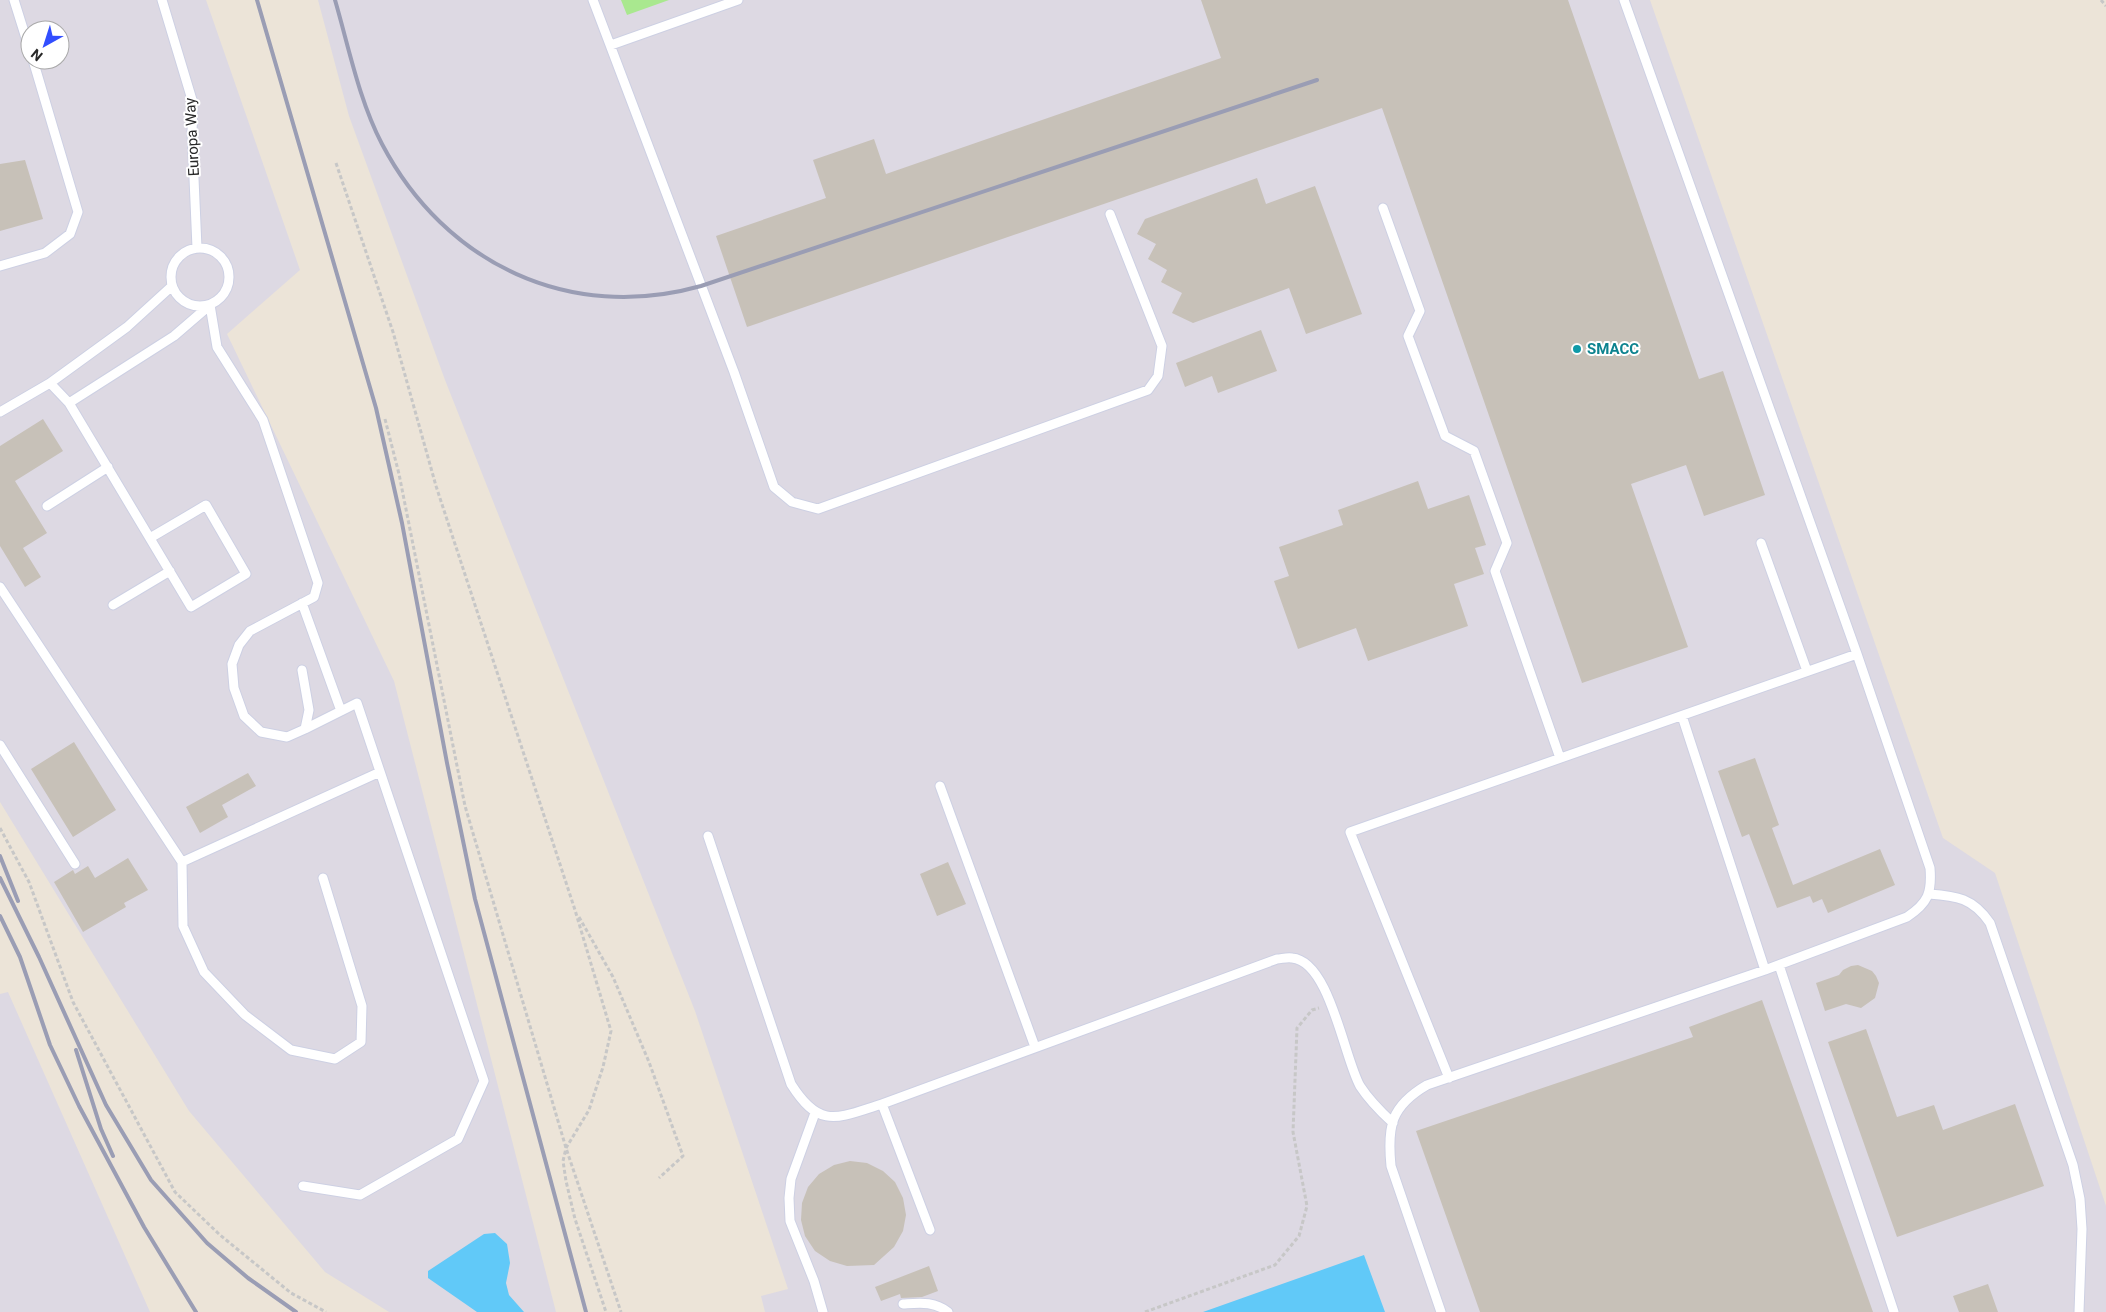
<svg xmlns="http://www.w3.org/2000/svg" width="2106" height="1312" viewBox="0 0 2106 1312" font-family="Roboto,sans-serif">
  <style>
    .industrial { fill: #ddd9e3; fill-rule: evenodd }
    .green { fill: #a9e88f }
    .water { fill: #61c9f8 }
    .building { fill: #c7c1b8 }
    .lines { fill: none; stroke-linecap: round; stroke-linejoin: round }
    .service-casing { stroke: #cdd0e3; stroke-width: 11 }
    .path { stroke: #c7c7c7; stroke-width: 3; stroke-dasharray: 4 2.5; stroke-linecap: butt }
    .service { stroke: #fff; stroke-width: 9 }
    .rail { stroke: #9a9db4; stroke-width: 4 }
    .culture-dot { fill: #0f9aa8; stroke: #fff; stroke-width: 2 }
    .labels { text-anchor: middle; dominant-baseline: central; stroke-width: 4; stroke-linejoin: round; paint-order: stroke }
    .street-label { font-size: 15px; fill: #282828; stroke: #fff }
    .culture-label { font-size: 15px; font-weight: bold; fill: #0d838f; stroke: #fff; text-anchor: start }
  </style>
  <rect width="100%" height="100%" fill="#ece4d8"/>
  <!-- industrial -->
  <path class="industrial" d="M0 0H206L300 270 227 334 394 681 556 1312H389L325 1272 189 1111 0 802ZM30 30H60V60H30Z
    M318 0H1650L1943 838 1995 873 2106 1206V1312H765L761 1296 788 1289 695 1011 445 380 349 116Z
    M8 992 150 1312H0V994Z"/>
  <!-- green -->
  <path class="green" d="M621 0H669L627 15Z"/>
  <!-- water -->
  <path class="water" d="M495 1233 507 1244 510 1263 506 1283 509 1295 524 1312H477L428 1278V1271L484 1234Z
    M1364 1255 1385 1312H1203Z"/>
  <!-- building -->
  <path class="building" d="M1201 0H1568L1699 379 1723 371 1765 495 1704 516 1686 465 1631 484 1688 647 1582 683 1382 108 747 327 716 236 826 198 813 160 874 139 886 174 1221 58Z
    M25 160 43 219 0 231V164Z
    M1257 178 1266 204 1315 186 1362 314 1306 334 1289 288 1193 323 1172 313 1182 293 1161 282 1167 270 1148 259 1156 244 1137 234 1145 219Z
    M1261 330 1277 371 1218 393 1212 376 1185 387 1176 363Z
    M43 419 63 451 15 481 47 533 23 548 41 577 25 587 0 546V446Z
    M1418 481 1428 509 1469 495 1486 545 1475 548 1484 574 1454 584 1468 626 1368 661 1356 628 1298 649 1274 581 1289 576 1279 547 1343 525 1338 510Z
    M74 742 116 810 73 837 31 769Z
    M1755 758 1779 825 1772 828 1793 885 1880 849 1895 885 1828 913 1822 899 1813 903 1810 896 1777 908 1749 834 1742 837 1718 771Z
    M248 773 256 786 222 805 228 817 200 833 186 807Z
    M128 858 148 890 124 903 126 907 83 932 54 882 73 870 75 874 88 866 95 878Z
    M948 862 966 904 937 916 920 874Z
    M1858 965 1872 971 1876 976 1879 983 1875 998 1861 1008 1846 1004 1825 1011 1816 983 1839 975 1843 970 1851 966Z
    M1762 1000 1873 1312H1480L1416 1131 1693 1037 1689 1027Z
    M1866 1029 1897 1117 1934 1105 1943 1130 2015 1104 2044 1186 1897 1237 1828 1042Z
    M850 1161 867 1163 883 1171 895 1182 903 1198 906 1215 903 1231 894 1247 874 1265 847 1266 830 1261 815 1251 805 1236 801 1220 802 1203 808 1187 819 1174 834 1165Z
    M929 1266 938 1291 922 1297 901 1298 900 1294 881 1301 875 1287Z
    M1988 1284 1998 1312H1959L1953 1296Z"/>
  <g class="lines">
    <!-- service casing -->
    <g class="service-casing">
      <path id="service" d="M14 0 30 51
        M162 0 193 103 192 132 197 248
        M593 0 734 372 774 487 792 502 818 509 1148 390 1158 376 1162 346 1110 214
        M611 45 738 0
        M1383 208 1420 311 1408 336 1445 436 1474 451 1507 543 1495 571 1560 758
        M171 277a29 29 0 1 1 58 0a29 29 0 1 1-58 0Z
        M0 266 45 253 70 234 78 212 33 60
        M210 305 217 347 263 420 318 583 314 597 250 631 239 645 232 664 234 688 244 716 261 732 287 737 305 729 309 710 302 670
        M50 383 69 403 191 607 246 574 206 505 150 538
        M69 403 174 336 210 305
        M0 412 50 383 127 327 172 286
        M47 506 108 467
        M1761 543 1807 671
        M0 587 182 862 183 926 204 972 245 1015 291 1050 335 1059 361 1042 362 1006 323 878
        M302 603 341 711
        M113 605 170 571
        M1682 716 1765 970
        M0 745 75 864
        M940 786 1035 1047
        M708 836 791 1084C820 1130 837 1118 882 1104L1277 959C1281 959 1287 957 1292 958 1330 961 1344 1058 1360 1086 1369 1100 1381 1112 1393 1123
        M182 862 380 772
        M1929 894C1957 896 1973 898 1990 923L2073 1165 2080 1199 2082 1229 2079 1312
        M1779 965 1894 1312
        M1449 1078 1350 832 1857 654
        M882 1104 930 1230
        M815 1113 791 1179 789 1198 790 1221 814 1281 823 1312
        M303 1186 360 1195 458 1139 484 1081 357 703 305 729
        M903 1304C920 1303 934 1301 948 1312
        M1441 1312 1391 1166C1387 1126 1391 1106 1427 1085L1765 970 1907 917C1928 903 1932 893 1930 868L1857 654 1624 0"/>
    </g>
    <!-- path -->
    <path class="path" d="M2101 0 2106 6
      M336 163 393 332 436 486 575 910 611 1031 603 1067 589 1110 566 1148 563 1161 566 1181 575 1219 606 1312
      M385 419 399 474 465 806 566 1148 621 1312
      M0 828 29 882 73 1002 175 1192 220 1235 291 1293 326 1312
      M579 917 613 977 649 1062 683 1156 659 1178
      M1145 1312 1275 1265 1299 1236 1307 1206 1293 1132 1297 1028 1312 1010 1319 1008"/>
    <!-- service -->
    <use href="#service" class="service"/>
    <!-- rail -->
    <path class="rail" d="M257 0 376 408 402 523 447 763 475 899 586 1312
      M335 0C349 48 359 100 382 144 445 264 570 323 701 286L1317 80
      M0 856 18 901
      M0 878 39 957 106 1105 151 1180 207 1243 248 1278 296 1312
      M0 916 20 957 50 1045 79 1106 144 1227 196 1312
      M76 1050 101 1129 113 1156"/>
  </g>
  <!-- markers -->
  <circle class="culture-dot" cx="1577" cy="349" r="5"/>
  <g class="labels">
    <!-- street labels -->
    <g class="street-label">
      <text transform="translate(192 137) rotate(-93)">Europa Way</text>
    </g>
    <!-- culture labels -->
    <g class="culture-label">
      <text x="1587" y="349">SMACC</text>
    </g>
  </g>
  <!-- north arrow -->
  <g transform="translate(45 45) rotate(219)"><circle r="24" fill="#ffffff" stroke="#a9a9a9"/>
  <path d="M0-4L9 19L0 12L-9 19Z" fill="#324eff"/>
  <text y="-8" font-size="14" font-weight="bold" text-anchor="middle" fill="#282828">N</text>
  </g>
</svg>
